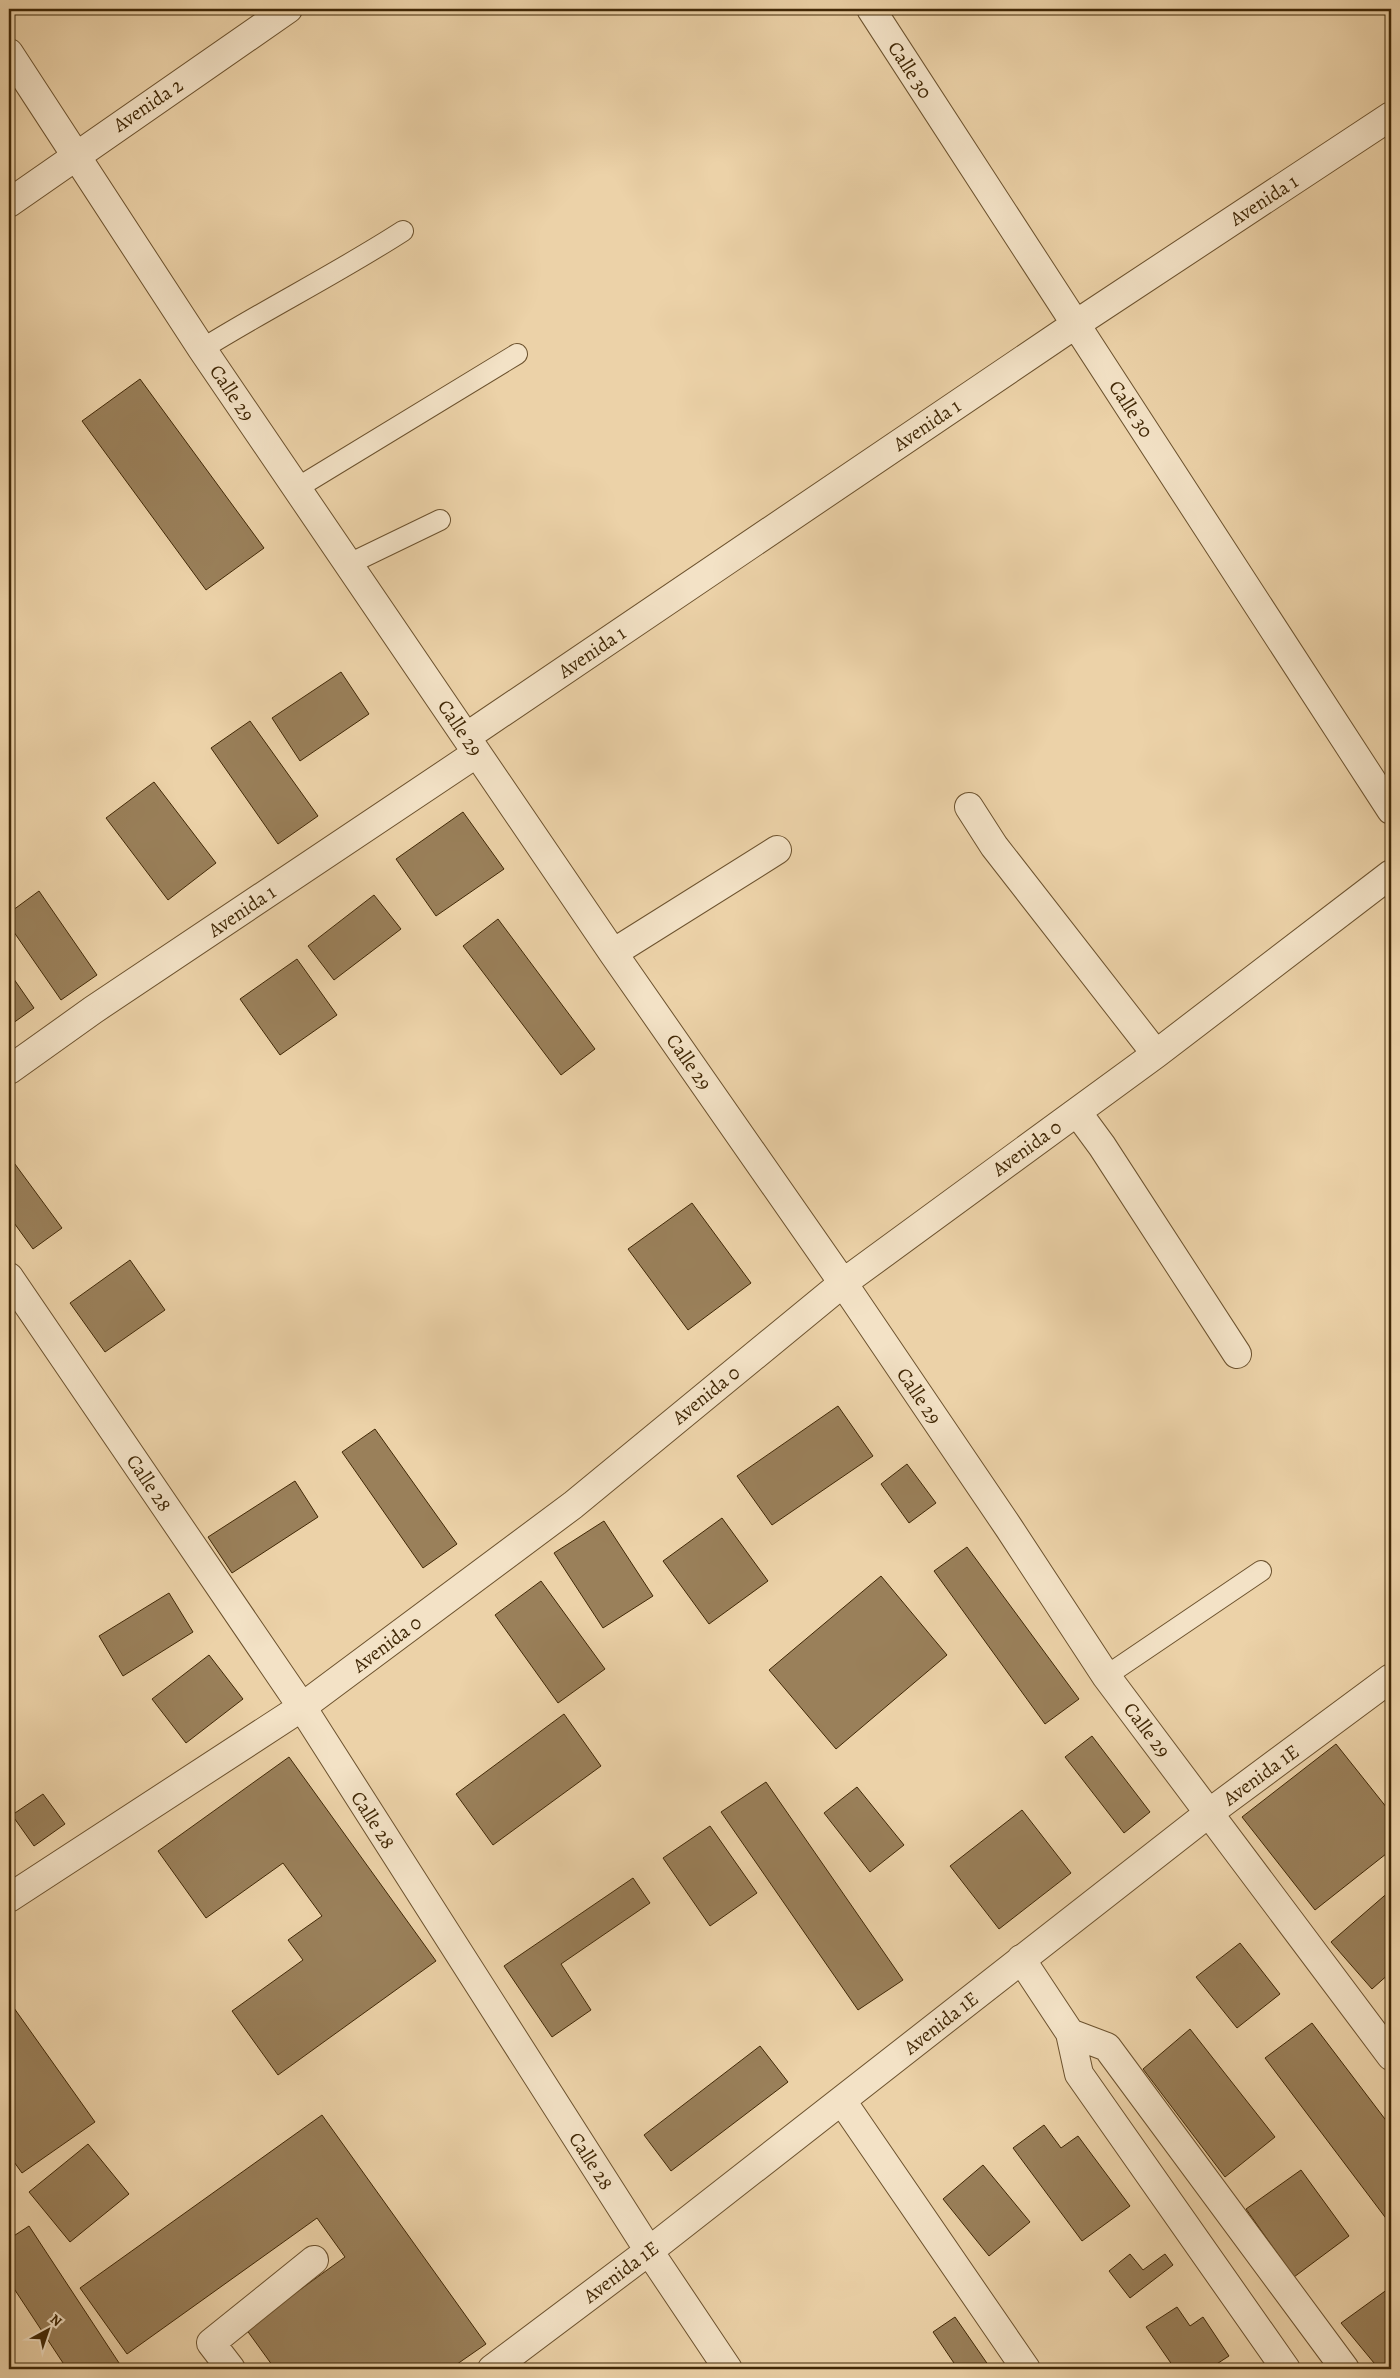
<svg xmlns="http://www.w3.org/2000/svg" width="1400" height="2378" viewBox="0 0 1400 2378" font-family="Alegreya,serif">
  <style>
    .building { fill: #9a805a; stroke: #412806 }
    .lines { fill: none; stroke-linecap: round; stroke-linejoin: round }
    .service-casing { stroke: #6c522e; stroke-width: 22 }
    .minor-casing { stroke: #6c522e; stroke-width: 30 }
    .service { stroke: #f3e2c6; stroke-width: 20 }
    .minor { stroke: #f3e2c6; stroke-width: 28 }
    .labels { text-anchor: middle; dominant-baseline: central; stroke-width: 5; stroke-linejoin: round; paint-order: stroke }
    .street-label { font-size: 20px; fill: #412806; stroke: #f3e2c6 }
  </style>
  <rect width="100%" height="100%" fill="#ecd2a8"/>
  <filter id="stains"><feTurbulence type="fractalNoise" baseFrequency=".004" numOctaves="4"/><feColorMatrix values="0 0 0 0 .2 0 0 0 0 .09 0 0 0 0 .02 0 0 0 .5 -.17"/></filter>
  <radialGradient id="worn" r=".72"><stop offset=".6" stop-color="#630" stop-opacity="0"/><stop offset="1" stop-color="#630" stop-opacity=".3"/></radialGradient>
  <!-- building -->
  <path class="building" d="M140 379 264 548 206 590 82 421Z
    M341 672 369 714 300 761 272 718Z
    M250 721 318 816 278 844 211 748Z
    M154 782 216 863 168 900 106 818Z
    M463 812 504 869 436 916 396 859Z
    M39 891 97 975 61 1000 9 925V913Z
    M374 895 401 929 334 980 308 946Z
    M498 919 595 1049 561 1075 463 946Z
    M297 959 337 1015 280 1055 240 999Z
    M9 972 34 1008 9 1026Z
    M9 1156 62 1228 33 1249 9 1216Z
    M692 1203 751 1283 688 1330 628 1249Z
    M130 1260 165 1310 105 1352 70 1303Z
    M838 1406 873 1456 772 1525 737 1476Z
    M375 1429 457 1544 423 1568 342 1452Z
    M907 1464 936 1503 909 1523 881 1484Z
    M295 1481 318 1517 232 1573 208 1537Z
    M722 1518 768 1581 709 1624 663 1561Z
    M604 1521 653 1596 603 1628 554 1553Z
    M967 1547 1079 1699 1045 1724 934 1571Z
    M881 1576 947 1655 836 1749 769 1670Z
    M541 1581 605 1669 558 1703 495 1615Z
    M169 1593 193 1632 123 1676 99 1636Z
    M209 1655 243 1699 186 1743 152 1699Z
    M564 1714 601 1766 493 1845 456 1794Z
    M1092 1736 1150 1812 1124 1833 1065 1757Z
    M1336 1744 1391 1813V1850L1315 1910 1242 1817Z
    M289 1757 436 1961 278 2075 232 2011 303 1960 288 1940 322 1916 283 1863 206 1918 158 1851Z
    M766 1782 903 1980 858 2010 721 1812Z
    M857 1787 904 1845 870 1872 824 1813Z
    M43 1794 65 1824 34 1846 12 1815Z
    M1022 1810 1071 1873 999 1929 950 1866Z
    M710 1826 757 1893 710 1926 663 1858Z
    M633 1878 650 1903 561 1964 591 2010 552 2037 504 1966Z
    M1391 1890V1972L1372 1989 1331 1942Z
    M1240 1943 1280 1994 1237 2028 1196 1977Z
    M9 2001 95 2122 22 2173 9 2155Z
    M1312 2023 1391 2127V2225L1265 2058Z
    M1190 2029 1275 2137 1225 2177 1143 2069Z
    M760 2046 788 2082 671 2171 644 2135Z
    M322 2115 486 2344 450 2369H275L246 2329 345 2257 317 2218 127 2354 80 2288Z
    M1044 2125 1061 2148 1078 2136 1130 2206 1082 2241 1013 2148Z
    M88 2144 129 2194 70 2242 29 2192Z
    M983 2165 1030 2222 989 2256 943 2199Z
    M1301 2170 1349 2236 1294 2277 1246 2209Z
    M29 2226 123 2369H67L9 2281V2239Z
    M1130 2254 1143 2270 1165 2254 1173 2265 1130 2298 1109 2271Z
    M1388 2289 1391 2294V2369H1379L1341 2323Z
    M1177 2307 1190 2326 1203 2317 1229 2356 1209 2369H1175L1146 2327Z
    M955 2317 991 2369H958L933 2332Z"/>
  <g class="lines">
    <!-- service casing -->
    <g class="service-casing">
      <path id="service" d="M202 349C268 308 338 273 403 231
        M297 488 517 354
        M349 564 440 520
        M1106 1676 1261 1571"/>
    </g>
    <!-- minor casing -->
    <g class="minor-casing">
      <path id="minor" d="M871 9 1391 810
        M9 53 202 349 613 953 843 1283 1009 1528 1106 1676 1391 2056
        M9 203 288 9
        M466 737 1076 324 1391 116
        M969 807 994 846 1156 1054
        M613 953 777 850
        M9 1070 93 1010 477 753
        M1077 1112 1102 1146 1237 1354
        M9 1277 302 1707 649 2251 728 2369
        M9 1898 302 1707 573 1505 843 1283 1156 1054 1391 874
        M1021 1959 1070 2033 1079 2074 1286 2369
        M1070 2033 1107 2047 1345 2369
        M842 2101 1026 2369
        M231 2369 211 2343 314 2260
        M492 2369 649 2251 1209 1813 1391 1678"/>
    </g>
    <!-- service -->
    <use href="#service" class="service"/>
    <!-- minor -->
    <use href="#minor" class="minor"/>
  </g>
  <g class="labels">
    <!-- street labels -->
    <g class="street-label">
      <text transform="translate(910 70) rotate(57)">Calle 30</text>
      <text transform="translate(148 105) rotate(-34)">Avenida 2</text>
      <text transform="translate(1264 200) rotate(-33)">Avenida 1</text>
      <text transform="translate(232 393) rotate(56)">Calle 29</text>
      <text transform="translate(1131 409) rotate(57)">Calle 30</text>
      <text transform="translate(927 425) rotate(-34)">Avenida 1</text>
      <text transform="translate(592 652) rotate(-34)">Avenida 1</text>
      <text transform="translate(460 728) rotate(56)">Calle 29</text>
      <text transform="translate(242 911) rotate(-34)">Avenida 1</text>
      <text transform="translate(689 1062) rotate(55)">Calle 29</text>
      <text transform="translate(1027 1148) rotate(-36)">Avenida 0</text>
      <text transform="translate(706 1395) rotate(-39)">Avenida 0</text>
      <text transform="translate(919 1396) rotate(56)">Calle 29</text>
      <text transform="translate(149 1483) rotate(56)">Calle 28</text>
      <text transform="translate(387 1644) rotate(-37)">Avenida 0</text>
      <text transform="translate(1147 1730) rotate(53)">Calle 29</text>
      <text transform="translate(1261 1775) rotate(-36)">Avenida 1E</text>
      <text transform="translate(373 1820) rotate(57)">Calle 28</text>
      <text transform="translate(941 2023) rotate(-38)">Avenida 1E</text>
      <text transform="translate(591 2161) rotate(57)">Calle 28</text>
      <text transform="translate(621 2272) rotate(-37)">Avenida 1E</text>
    </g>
  </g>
  <!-- margin -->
  <rect width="1400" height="2378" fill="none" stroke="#ecd2a8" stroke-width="30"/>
  <rect x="10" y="10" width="1380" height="2358" fill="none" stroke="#412806" stroke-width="2.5"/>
  <rect x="15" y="15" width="1370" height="2348" fill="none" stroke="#412806"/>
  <!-- north arrow -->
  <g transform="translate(48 2330) rotate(40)" stroke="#f3e2c6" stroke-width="4" paint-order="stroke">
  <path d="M0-4L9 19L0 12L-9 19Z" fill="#412806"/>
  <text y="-8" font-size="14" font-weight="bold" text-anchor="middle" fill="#412806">N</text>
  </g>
  <rect width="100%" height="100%" filter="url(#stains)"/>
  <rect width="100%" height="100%" fill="url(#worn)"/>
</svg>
